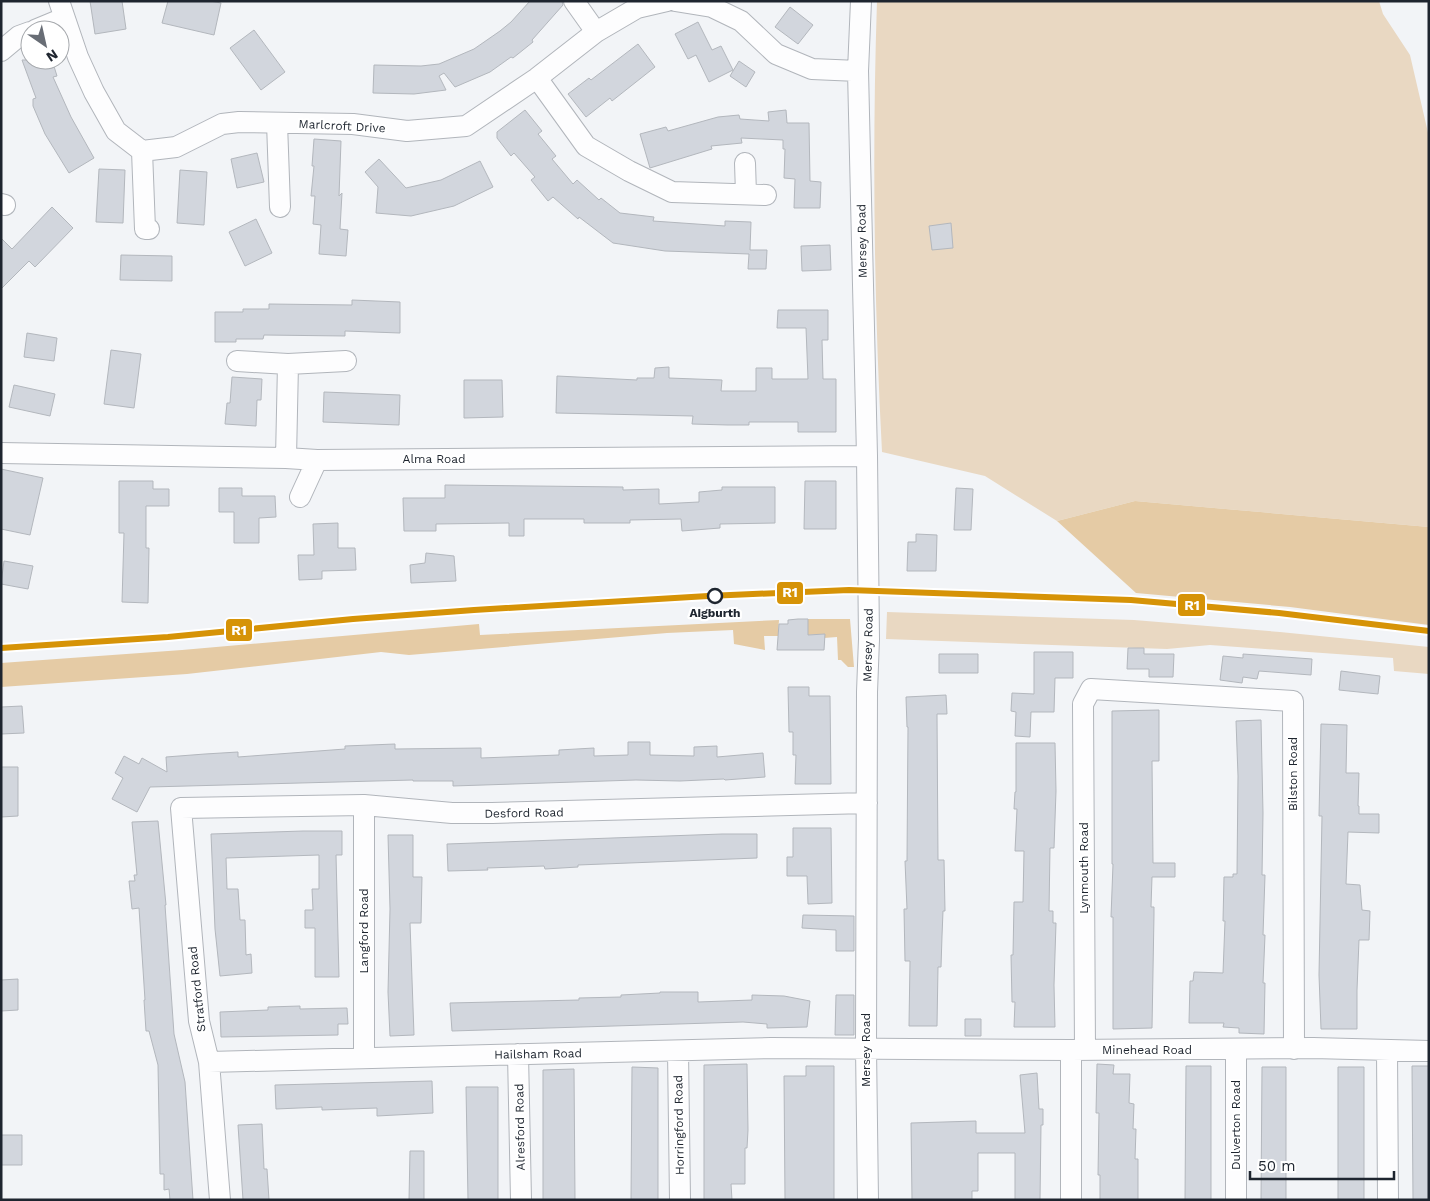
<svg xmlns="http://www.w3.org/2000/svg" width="1430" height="1201" viewBox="0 0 1430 1201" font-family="'Work Sans',sans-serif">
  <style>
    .green { fill: #e9d8c2 }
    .forest { fill: #e5cba5 }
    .building { fill: #d2d6dd; stroke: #b3b7bd }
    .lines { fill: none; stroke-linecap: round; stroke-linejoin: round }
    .street-casing { stroke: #b1b5bb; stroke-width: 22 }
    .street { stroke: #fdfdfe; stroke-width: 20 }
    .rail-1-casing { stroke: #fff; stroke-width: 10 }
    .rail-1 { stroke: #d69307; stroke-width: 6 }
    .stop-dot { fill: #fff; stroke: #1e252f; stroke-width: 2.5 }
    .labels { text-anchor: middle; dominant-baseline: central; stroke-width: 4.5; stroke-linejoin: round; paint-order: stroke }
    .street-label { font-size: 12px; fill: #1e252f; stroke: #fff }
    .stop-label { font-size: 12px; font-weight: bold; fill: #1e252f; stroke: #fff }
    .line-badge { stroke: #fff; stroke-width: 2 }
    .badge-label { font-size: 14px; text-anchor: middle; font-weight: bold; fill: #fff }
  </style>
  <rect width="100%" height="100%" fill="#f2f4f7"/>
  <!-- green -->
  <path class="green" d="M877 1H1379L1383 14 1410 55 1429 137V527L1135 501 1057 521 985 476 882 452C874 302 872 151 877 1Z
    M887 612 1134 620 1280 632 1429 647V674L1394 671 1393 658 1210 645 1167 649 886 639Z"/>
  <!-- forest -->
  <path class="forest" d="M1135 501 1429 527V625L1290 607 1136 593 1057 521Z
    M808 619H850L854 667H848L841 660H838L837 637 824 638V634L808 635Z
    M779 620 778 636H764L765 650 734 644 733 630 667 633 409 655 381 652 187 674 1 687V663L182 650 479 624 480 635Z"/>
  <!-- building -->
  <path class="building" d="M90 1H122L126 29 95 34Z
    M168 1H210L221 3 214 35 162 23Z
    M530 1H562L563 5 532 40 533 42 513 58 511 57 490 72 455 87 444 73 439 76 446 90 414 94 373 93 374 65 421 66 439 64 474 49 500 31 511 22Z
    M790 7 813 25 798 44 775 27Z
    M698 22 712 50 721 46 733 70 709 82 696 55 688 59 675 34Z
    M254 30 285 72 261 90 230 48Z
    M638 44 655 67 612 101 610 98 586 117 568 94 589 78 591 80Z
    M22 60H52L57 76 53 77 71 117 94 158 69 173 45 134 33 106V99L36 98Z
    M739 61 755 72 746 87 730 76Z
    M525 110 542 131 538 134 556 156 552 159 573 184 577 180 599 200 601 198 620 213 654 217 653 221 725 226V221L751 222 750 250H767L766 269H748L749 254 665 251 613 243 579 217 578 219 553 197 548 201 531 180 535 177 514 153 511 156 497 138V132Z
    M786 110 787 123H809L810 181 821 182 820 208H794L795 179 784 178 785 149H783V140L741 138 742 143 711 146 712 149 650 168 640 134 666 127 668 131 718 117 739 115 740 119 769 121 768 112Z
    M314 139 341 141 339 196 342 193 340 229 348 230 346 256 319 254 321 225 313 224 315 196H311L314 166H312Z
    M257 153 264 182 237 188 231 159Z
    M379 159 406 188 441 180 480 161 493 187 454 206 411 216 376 213 378 187 365 172Z
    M99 169 125 170 123 223 96 222Z
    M180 170 207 172 204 225 177 223Z
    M52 207 73 228 35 267 29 261 1 289V238L12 249Z
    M256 219 272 253 245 266 229 232Z
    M951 223 953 248 932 250 929 226Z
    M830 245 831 270 802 271 801 246Z
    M121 255 172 256V281L120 280Z
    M352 300 400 302V333L345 331V336L264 335 263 339H236V342H215V312H243V309H269V304L352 305Z
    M778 310H828V340H822L823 379H836V432H798V422H749V425H728L692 424 693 416 556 413 557 376 637 380V378H654L655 368 669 367V378L722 380 721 391H756V368H772V379H808L806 328H777Z
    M27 333 57 338 54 361 24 357Z
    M111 350 141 354 134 408 104 404Z
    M232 377 262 379 261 400H257L256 426 225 424 227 403H230Z
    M464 380H502L503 417 464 418Z
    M14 385 55 394 50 416 9 407Z
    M324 392 400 395 399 425 323 422Z
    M1 469 43 478 30 535 1 529Z
    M119 481H153V489H169V506H146V548H149L148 603 122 602 124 533H119Z
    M805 481H836V529H804Z
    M445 485 623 487V490L659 489V504L699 502V492L722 490V487H775V523L720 524V528L682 531 681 519 630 520V523H584V519H524V536H509V523L436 524V531H404L403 498H445Z
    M219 488H242V496H275L276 517 259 518V543H234V512H219Z
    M956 488 973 489 971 530H954Z
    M338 523V548H355L356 570 322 571V579L299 580 298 555H314L313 524Z
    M916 534 937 535 936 571H907L908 542H916Z
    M426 553 454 556 456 581 411 583 410 565 425 563Z
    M4 561 33 566 28 589 1 584Z
    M798 619H808V635L825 634 824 650H777L779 624H788V620Z
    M1128 648H1144V654H1174L1173 677H1149V669H1127Z
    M1034 652H1073V678H1055L1054 712H1031L1030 737 1015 736 1016 712 1011 711 1012 693 1034 694Z
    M939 654H978V673H939Z
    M1243 654 1312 659 1311 675 1259 671 1257 679 1243 677 1242 683 1220 680 1223 656 1243 658Z
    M1341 671 1380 676 1378 694 1339 690Z
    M788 687H809V696H830L831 784H795L796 755H793V732H789Z
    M946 695 947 714H937L938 860H944L945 911H943L942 936 941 967H938L937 1026H909L910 961H905L904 909H907L905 861H907L908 727H907L906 697Z
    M22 706 24 733 1 734V707Z
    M1159 710V761H1152L1153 863H1175V877H1152L1151 907H1154V914L1152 1028 1113 1029V917H1111L1113 864H1112V711Z
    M1261 720 1263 813 1262 875H1265L1263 935H1265L1263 983H1265L1264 1034 1239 1033V1028L1223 1027 1224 1023H1189L1190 981H1193L1194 972 1223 973 1225 921H1223L1224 877H1233V874H1237L1238 776 1236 721Z
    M1321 724 1347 725 1346 773H1359L1358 806H1359V814H1379V833L1348 832 1346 884 1360 885 1362 910 1370 911 1369 940H1359L1357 990V1029H1321L1319 975 1322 816H1319Z
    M628 742H650V755L694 756V747L717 746V757L763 753 765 777 725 780 724 779 680 781 636 780 453 786V781H413V780L150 787 137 812 112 799 123 778 115 773 124 756 139 764 142 758 167 772 166 757 205 754 238 752V757L345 749V746L395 744V749L481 748V758L559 755V750L594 748V756L628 755Z
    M1016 743H1055L1056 791 1054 848H1050L1049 911H1053V923H1056L1054 985 1055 1027H1014L1015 1002H1012L1011 955H1013L1014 902H1023L1024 851H1015L1017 809H1014L1015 792H1016Z
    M1 767H18V816L1 817Z
    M158 821 166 905H165L174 1034 185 1082 193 1200H170L169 1189 164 1190V1174H160L158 1065 149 1031H146L144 1000H145L139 908 132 909 129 881H135L134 875H137L132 822Z
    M793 828H831L832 903 808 904 807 876H787V857H793Z
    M303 831H342V855H336L339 977H315V928H305V910H313L312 889H319V855L226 858 227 889H238L240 920H245L246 955 251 954 252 973 220 976 215 929 211 834Z
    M722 834H757V858L578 865V867L545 869 544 866 517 867 487 868 488 870 448 871 447 844Z
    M388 835H413V877H422L421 923H410L414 1035 390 1036 388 992 390 909Z
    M803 915 854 916V951H836V930L802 928Z
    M18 979V1010L1 1011V980Z
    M660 992H698V1002L752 1000V995L784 996 810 1001 807 1027 767 1028V1024L743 1022 452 1031 450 1003 579 1000V998L621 997V995L660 993Z
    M836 995H854V1035H835Z
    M300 1006V1009L347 1008 348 1024H338V1035L221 1037 220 1012 268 1010V1007Z
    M965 1019H981V1036H965Z
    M747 1064 748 1130 747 1148H745V1184H731L732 1200H704V1065Z
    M1097 1064 1114 1065 1113 1074H1130L1129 1103 1134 1104 1133 1129H1136L1135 1159H1138V1200H1100V1175H1098L1099 1113H1096Z
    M806 1066H834V1200H785L784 1076H806Z
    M1186 1066H1211V1200H1185Z
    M1412 1066H1429V1200H1413Z
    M632 1067 658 1068V1200H631Z
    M1262 1067H1286V1200H1261Z
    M1338 1067H1364V1200H1338Z
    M574 1069 575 1200H543V1070Z
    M1037 1073 1039 1109H1043V1125H1041L1040 1200H1015V1153H978V1191H972V1200H912L911 1123 976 1121V1133H1025L1020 1075Z
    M432 1081 433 1113 377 1116V1108L322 1110V1107L276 1109 275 1085Z
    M466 1087H498V1200H468Z
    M262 1124 264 1169H267L269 1200H243L238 1125Z
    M1 1135H22V1165H1Z
    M410 1151H424V1200H409Z"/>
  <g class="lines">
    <!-- street casing -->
    <g class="street-casing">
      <path id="street" d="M59 1 78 57 94 92 116 131 142 151 176 147 222 124 239 122 353 124 407 131 466 126 537 78 596 32 637 8 667 1
        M574 1 596 32
        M675 1 712 7 741 21 776 54 812 69 858 71
        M861 1 858 71 867 456 869 639 867 692 866 1048 868 1200
        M35 30 64 18
        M1 51 19 36 30 32
        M537 78 586 146 629 171 672 192 766 195
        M277 123 280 207
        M142 151 145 229H149
        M745 163 746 194
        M1 204 5 205
        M237 361 288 364 346 361
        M1 453 286 458 317 460 867 456
        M286 458 288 364
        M300 497 317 460
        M364 805V1057
        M1236 1049V1200
        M1085 1050 1083 704 1091 689 1293 701 1294 1049
        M1387 1050 1388 1200
        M678 1051 680 1200
        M518 1054 521 1200
        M209 1062 771 1048 1071 1050 1313 1048 1429 1051
        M220 1200 209 1062 199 1021 181 808 364 805 452 813H492L867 803
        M1071 1200V1050"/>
    </g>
    <!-- street -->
    <use href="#street" class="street"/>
    <!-- rail-1 casing -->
    <g class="rail-1-casing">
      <path id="rail-1" d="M1 648 168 637 353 619 474 610 708 596 849 590 1131 600 1279 613 1429 631"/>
    </g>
    <!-- rail-1 -->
    <use href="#rail-1" class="rail-1"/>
  </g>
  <!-- markers -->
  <circle class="stop-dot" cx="715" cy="596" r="7"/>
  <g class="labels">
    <!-- street labels -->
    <g class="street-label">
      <text transform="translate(342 126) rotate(3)">Marlcroft Drive</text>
      <text transform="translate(862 241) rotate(-91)">Mersey Road</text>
      <text x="434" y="459">Alma Road</text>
      <text transform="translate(868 645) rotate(-89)">Mersey Road</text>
      <text transform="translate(1293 774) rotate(-90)">Bilston Road</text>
      <text transform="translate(524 813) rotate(-1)">Desford Road</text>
      <text transform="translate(1084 868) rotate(-90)">Lynmouth Road</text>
      <text transform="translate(364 931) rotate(-90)">Langford Road</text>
      <text transform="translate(197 989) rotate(-96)">Stratford Road</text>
      <text transform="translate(866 1050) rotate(-90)">Mersey Road</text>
      <text x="1147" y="1050">Minehead Road</text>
      <text transform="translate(538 1054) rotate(-1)">Hailsham Road</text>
      <text transform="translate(679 1125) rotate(-91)">Horringford Road</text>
      <text transform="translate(1236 1125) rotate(-90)">Dulverton Road</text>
      <text transform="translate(520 1127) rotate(-91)">Alresford Road</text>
    </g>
    <!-- stop labels -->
    <g class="stop-label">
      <text x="715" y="613">Aigburth</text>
    </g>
  </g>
  <g class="line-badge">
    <rect x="776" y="581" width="28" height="24" rx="5" fill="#d69307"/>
    <rect x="1177" y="593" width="29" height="24" rx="5" fill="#d69307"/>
    <rect x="225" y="618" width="28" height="24" rx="5" fill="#d69307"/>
  </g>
  <g class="badge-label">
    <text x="790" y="597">R1</text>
    <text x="1192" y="610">R1</text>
    <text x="239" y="635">R1</text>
  </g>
  <!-- border -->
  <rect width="1430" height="1201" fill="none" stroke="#1e252f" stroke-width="5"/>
  <!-- north arrow -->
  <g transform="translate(45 45) rotate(146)"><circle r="24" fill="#ffffff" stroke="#a5a8ac"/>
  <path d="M0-4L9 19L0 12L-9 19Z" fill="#686d75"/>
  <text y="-8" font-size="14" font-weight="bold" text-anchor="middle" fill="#1e252f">N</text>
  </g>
  <!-- scale -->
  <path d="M1250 1171v8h144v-8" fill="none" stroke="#1e252f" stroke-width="2.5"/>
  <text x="1258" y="1171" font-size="15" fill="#1e252f" stroke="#ffffff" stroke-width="4" paint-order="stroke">50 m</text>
</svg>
